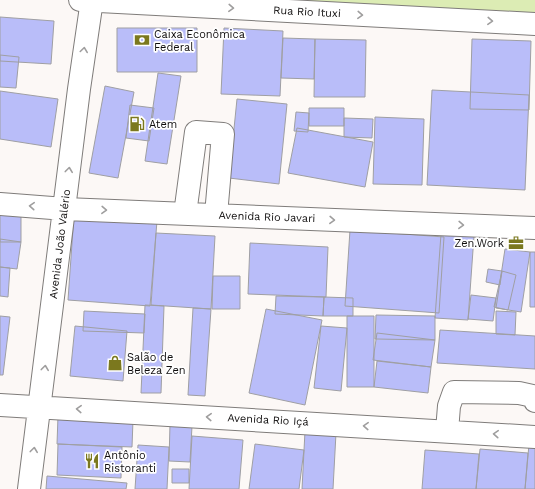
<svg xmlns="http://www.w3.org/2000/svg" width="535" height="489" viewBox="0 0 535 489" font-family="'Work Sans',sans-serif">
  <style>
    .green { fill: #dcecb4 }
    .building { fill: #b9bdf9; stroke: #9f9fa3 }
    .lines { fill: none; stroke-linecap: round; stroke-linejoin: round }
    .minor-casing { stroke: #7f7c7a; stroke-width: 24 }
    .minor { stroke: #fff; stroke-width: 22 }
    .oneway { stroke: #9f9e9e }
    .labels { text-anchor: middle; dominant-baseline: central; stroke-width: 3.5; stroke-linejoin: round; paint-order: stroke }
    .street-label { font-size: 11px; fill: #0f0d0d; stroke: #fff }
    .poi-label { font-size: 11px; fill: #0f0d0d; stroke: #fff; text-anchor: start }
  </style>
  <rect width="100%" height="100%" fill="#fcf8f6"/>
  <!-- green -->
  <path class="green" d="M100 0H535V17Z"/>
  <!-- building -->
  <path class="building" d="M0 17 54 21 51 64 0 61Z
    M117 28H197V72H117Z
    M224 28 283 31 280 96 221 94Z
    M283 38 315 39 314 79 281 78Z
    M315 39 366 40 365 97H314Z
    M472 39 531 41 529 110 470 109Z
    M0 55 19 57 16 88 0 87Z
    M158 73 181 76 167 164 145 161Z
    M105 86 134 92 118 178 89 173Z
    M432 90 529 95 525 190 427 185Z
    M0 91 58 99 51 147 0 139Z
    M237 99 287 104 279 184 229 178Z
    M130 105 154 108 149 141 126 138Z
    M309 108H344V126H309Z
    M296 112 309 113 308 132 294 131Z
    M375 117 424 119 422 185 373 184Z
    M344 118 373 119 372 138 344 137Z
    M297 128 373 142 365 187 288 173Z
    M0 215H21V242H0Z
    M74 215 157 221 150 306 68 300Z
    M350 230 444 237 439 313 345 306Z
    M156 233 215 236 211 309 151 305Z
    M441 234 474 236 468 320 435 318Z
    M0 239 21 242 17 269 0 267Z
    M250 243 328 247 326 297 248 294Z
    M505 249 530 252 521 312 496 308Z
    M530 252H535V307H530Z
    M0 267 10 268 8 297 0 296Z
    M488 269 502 271 500 285 486 282Z
    M502 271 516 275 508 310 494 307Z
    M213 276H240V309H212Z
    M471 295 496 298 493 321 468 319Z
    M276 296 324 297 323 316 275 314Z
    M324 297 353 298V316H323Z
    M145 305 164 306 161 393H141Z
    M193 308 211 309 205 396 188 395Z
    M266 309 322 320 305 405 249 393Z
    M84 311 145 314 144 333 83 331Z
    M496 311 516 312 515 335 496 334Z
    M376 315 435 316V340L375 339Z
    M0 316 10 317 3 375H0Z
    M347 316H374V387H347Z
    M75 326 127 331 123 381 70 376Z
    M321 326 347 328 341 391 314 388Z
    M440 330 535 336V369L437 363Z
    M377 333 435 340 431 367 373 360Z
    M377 361 431 367 428 393 374 387Z
    M58 416 133 420 132 447 57 444Z
    M170 424 192 426 190 462 169 461Z
    M305 431 336 433 333 489H302Z
    M530 433 535 434V489H525Z
    M192 436 243 440 239 489H189Z
    M58 444 122 447 121 478 57 475Z
    M255 444 304 450 299 489H249Z
    M138 445 169 447 167 489H135Z
    M480 449 528 453 525 489H476Z
    M425 450 479 454 476 489H422Z
    M172 469H189V483H172Z
    M47 476 127 483 126 489H46Z"/>
  <g class="lines">
    <!-- minor casing -->
    <g class="minor-casing">
      <path id="minor" d="M80 0 535 24
        M0 204 65 209 535 228
        M185 214 196 132 223 134 216 215
        M0 405 535 437
        M447 431 449 406 454 392 519 393 533 396 535 401
        M29 489 79 89 92 0"/>
    </g>
    <!-- minor -->
    <use href="#minor" class="minor"/>
  </g>
  <!-- one-way arrows -->
  <defs><path id="oneway-chevron" d="M-2-3.5L2.5 0L-2 3.5" fill="none" stroke-width="1.6" stroke-linecap="round" stroke-linejoin="round"/></defs>
  <g class="oneway">
    <use href="#oneway-chevron" transform="translate(231 8) rotate(3)"/>
    <use href="#oneway-chevron" transform="translate(360 15) rotate(3)"/>
    <use href="#oneway-chevron" transform="translate(490 21) rotate(3)"/>
    <use href="#oneway-chevron" transform="translate(84 50) rotate(-82)"/>
    <use href="#oneway-chevron" transform="translate(69 170) rotate(-83)"/>
    <use href="#oneway-chevron" transform="translate(32 206) rotate(-176)"/>
    <use href="#oneway-chevron" transform="translate(104 210) rotate(2)"/>
    <use href="#oneway-chevron" transform="translate(332 220) rotate(2)"/>
    <use href="#oneway-chevron" transform="translate(461 225) rotate(2)"/>
    <use href="#oneway-chevron" transform="translate(45 368) rotate(-83)"/>
    <use href="#oneway-chevron" transform="translate(79 409) rotate(-177)"/>
    <use href="#oneway-chevron" transform="translate(209 417) rotate(-177)"/>
    <use href="#oneway-chevron" transform="translate(366 426) rotate(-177)"/>
    <use href="#oneway-chevron" transform="translate(496 434) rotate(-176)"/>
    <use href="#oneway-chevron" transform="translate(34 450) rotate(-83)"/>
  </g>
  <!-- icons -->
  <defs>
    <g id="bank-bare" transform="scale(1.2)"><path d="M-6-4H6V4H-6ZM0-2.3a2.3 2.3 0 1 0 0 4.6a2.3 2.3 0 1 0 0-4.6Z" fill="#7b781e" stroke="#fff" stroke-width="2.5" paint-order="stroke"/></g>
    <g id="fuel-bare" transform="scale(1.2)"><path d="M-5.5-6h7V0h2V4h1.3V-2.5L3-4.5l.8-.8L6-3V5H2.5V1h-1V6h-7ZM-4.2-4.7v3.2H.2V-4.7Z" fill="#7b781e" stroke="#fff" stroke-width="2.5" paint-order="stroke"/></g>
    <g id="office-bare" transform="scale(1.2)"><path d="M-6-3h4V-5.5h4V-3h4V5H-6ZM-1-4.5V-3h2v-1.5ZM-6 0V1H6V0Z" fill="#7b781e" stroke="#fff" stroke-width="2.5" paint-order="stroke"/></g>
    <g id="shop-bare" transform="scale(1.2)"><path d="M-5-2.5h2.3a2.7 3.5 0 0 1 5.4 0H5L5.5 6h-11ZM-1.5-2.5h3a1.5 2.3 0 0 0-3 0Z" fill="#7b781e" stroke="#fff" stroke-width="2.5" paint-order="stroke"/></g>
    <g id="restaurant-bare" transform="scale(1.2)"><path d="M-5-6h1v4h1v-4h1v4h1v-4h1v5L-1.5 .5V6h-2V.5L-5-1ZM5-6V6H3V1.5H1.5Q1.5-4 5-6Z" fill="#7b781e" stroke="#fff" stroke-width="2.5" paint-order="stroke"/></g>
  </defs>
  <g fill-rule="evenodd">
    <use href="#bank-bare" x="142" y="40"/>
    <use href="#fuel-bare" x="137" y="124"/>
    <use href="#office-bare" x="516" y="243"/>
    <use href="#shop-bare" x="115" y="363"/>
    <use href="#restaurant-bare" x="92" y="461"/>
  </g>
  <g class="labels">
    <!-- street labels -->
    <g class="street-label">
      <text transform="translate(307 12) rotate(3)">Rua Rio Ituxi</text>
      <text transform="translate(267 217) rotate(2)">Avenida Rio Javari</text>
      <text transform="translate(60 244) rotate(-83)">Avenida João Valério</text>
      <text transform="translate(268 420) rotate(3)">Avenida Rio Içá</text>
    </g>
    <!-- poi labels -->
    <g class="poi-label">
      <text x="154" y="34">Caixa Econômica<tspan x="154" dy="13">Federal</tspan></text>
      <text x="149" y="124">Atem</text>
      <text x="504" y="243" text-anchor="end">Zen.Work</text>
      <text x="127" y="357">Salão de<tspan x="127" dy="13">Beleza Zen</tspan></text>
      <text x="104" y="455">Antônio<tspan x="104" dy="13">Ristoranti</tspan></text>
    </g>
  </g>
</svg>
